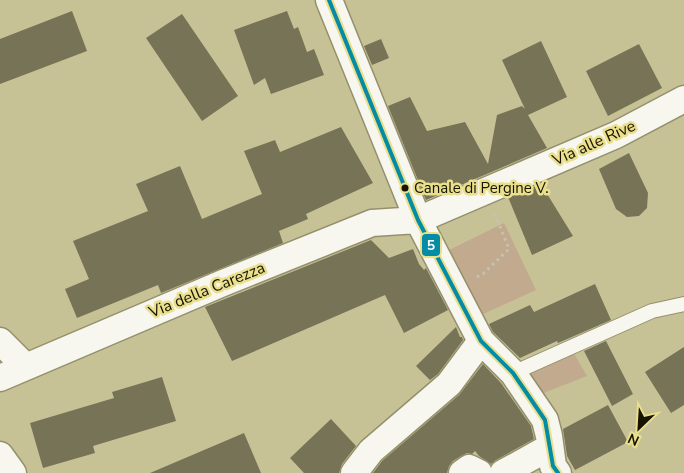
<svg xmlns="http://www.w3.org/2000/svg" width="684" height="473" viewBox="0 0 684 473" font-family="'Nunito Sans',sans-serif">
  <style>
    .green { fill: #c1aa8e }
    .building { fill: #767356 }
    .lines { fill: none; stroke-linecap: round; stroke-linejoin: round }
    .lane-casing { stroke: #94906c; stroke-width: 16 }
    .street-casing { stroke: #94906c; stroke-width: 29 }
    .path { stroke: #c4c3b5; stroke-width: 3; stroke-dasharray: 2.5 4; stroke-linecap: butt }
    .lane { stroke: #f7f6ef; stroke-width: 14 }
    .street { stroke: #f7f6ef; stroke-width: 26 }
    .bus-1-casing { stroke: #e9df8d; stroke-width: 8 }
    .bus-1 { stroke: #048ba5; stroke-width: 4 }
    .bus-dot { fill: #161300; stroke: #e9df8d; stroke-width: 2 }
    .labels { text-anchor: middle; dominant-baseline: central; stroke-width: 5; stroke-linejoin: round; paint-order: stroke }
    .bus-label { font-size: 15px; fill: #161300; stroke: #e9df8d; text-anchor: start }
    .street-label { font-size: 16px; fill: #161300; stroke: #e9df8d }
    .line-badge { stroke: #e9df8d; stroke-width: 2 }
    .badge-label { font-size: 14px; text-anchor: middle; font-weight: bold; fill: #fff }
  </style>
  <rect width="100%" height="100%" fill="#c7c296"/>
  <!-- green -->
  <path class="green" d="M504 223 536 290 479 316 443 253Z
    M572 350 587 376 536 396 522 372Z"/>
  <!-- building -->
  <path class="building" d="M72 11 87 51 0 84V39Z
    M287 11 294 29 298 27 307 52 314 49 324 75 271 94 265 78 254 85 234 30Z
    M182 14 238 96 202 121 146 38Z
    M381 39 389 58 372 65 364 46Z
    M541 41 567 97 528 115 547 148 426 200 388 106 410 97 427 131 465 122 488 164 497 115 522 106 525 109 502 60Z
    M639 44 662 88 608 116 586 71Z
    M341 127 373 183 306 214 308 219 279 231 283 243 161 293 158 285 77 318 65 289 89 279 73 241 148 211 136 184 180 166 202 219 262 194 244 151 275 140 280 152Z
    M629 153 648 193 647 208 639 216 627 217 616 209 599 169Z
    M541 184 573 236 532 255 508 197Z
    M371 240 389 258 413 249 419 264 424 270 426 268 448 310 404 333 385 295 232 361 205 307Z
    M595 284 611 320 558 343 557 341 520 358 493 332 489 324 530 305 534 312Z
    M456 327 460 337H462L463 340 438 374 430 380 416 366Z
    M606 341 633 394 612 406 584 351Z
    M684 347V405L671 413 645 372Z
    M483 364 501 383 531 426 534 439 496 460 491 464 479 456 475 451 472 454 467 453 461 456 453 461 449 466 447 473H373L382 461 459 395Z
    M162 377 176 421 93 446 95 453 43 468 30 423 114 398 112 392Z
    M608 405 628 442 575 470 567 456 563 429Z
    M331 419 356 446 342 464 339 473H304L290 458Z
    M244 433 261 473H150Z"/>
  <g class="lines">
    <!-- lane casing -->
    <g class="lane-casing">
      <path id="lane" d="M513 373 652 311 684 304"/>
    </g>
    <!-- street casing -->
    <g class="street-casing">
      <path id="street" d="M329 0 418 220 481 341 513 373 545 420 549 436 553 466 558 473
        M0 341 25 366
        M0 378 223 283 372 223 418 220 616 135 684 99
        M0 455 13 473
        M354 473 371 451 449 384 481 341
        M462 473 469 468 479 473
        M503 473 550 447"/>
    </g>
    <!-- path -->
    <path class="path" d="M477 277 483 274 509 249 495 214"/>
    <!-- lane -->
    <use href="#lane" class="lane"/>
    <!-- street -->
    <use href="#street" class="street"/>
    <!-- bus-1 casing -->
    <g class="bus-1-casing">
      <path id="bus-1" d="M329 0 418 220 481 341 513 373 545 420 553 466 558 473"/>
    </g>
    <!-- bus-1 -->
    <use href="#bus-1" class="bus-1"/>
  </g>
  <!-- markers -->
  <circle class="bus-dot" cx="405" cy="188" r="4.5"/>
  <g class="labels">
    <!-- bus labels -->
    <g class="bus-label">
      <text x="414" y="188">Canale di Pergine V.</text>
    </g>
    <!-- street labels -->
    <g class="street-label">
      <text transform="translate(594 143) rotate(-24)">Via alle Rive</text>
      <text transform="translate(207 290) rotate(-22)">Via della Carezza</text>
    </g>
  </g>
  <rect class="line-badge" x="421" y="233" width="20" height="24" rx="5" fill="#048ba5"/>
  <g class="badge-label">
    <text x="431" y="250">5</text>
  </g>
  <!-- north arrow -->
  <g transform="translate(639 428) rotate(205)" stroke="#e9df8d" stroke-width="4" paint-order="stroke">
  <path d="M0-4L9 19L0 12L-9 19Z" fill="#161300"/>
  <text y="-8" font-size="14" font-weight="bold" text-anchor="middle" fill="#161300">N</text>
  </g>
</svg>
